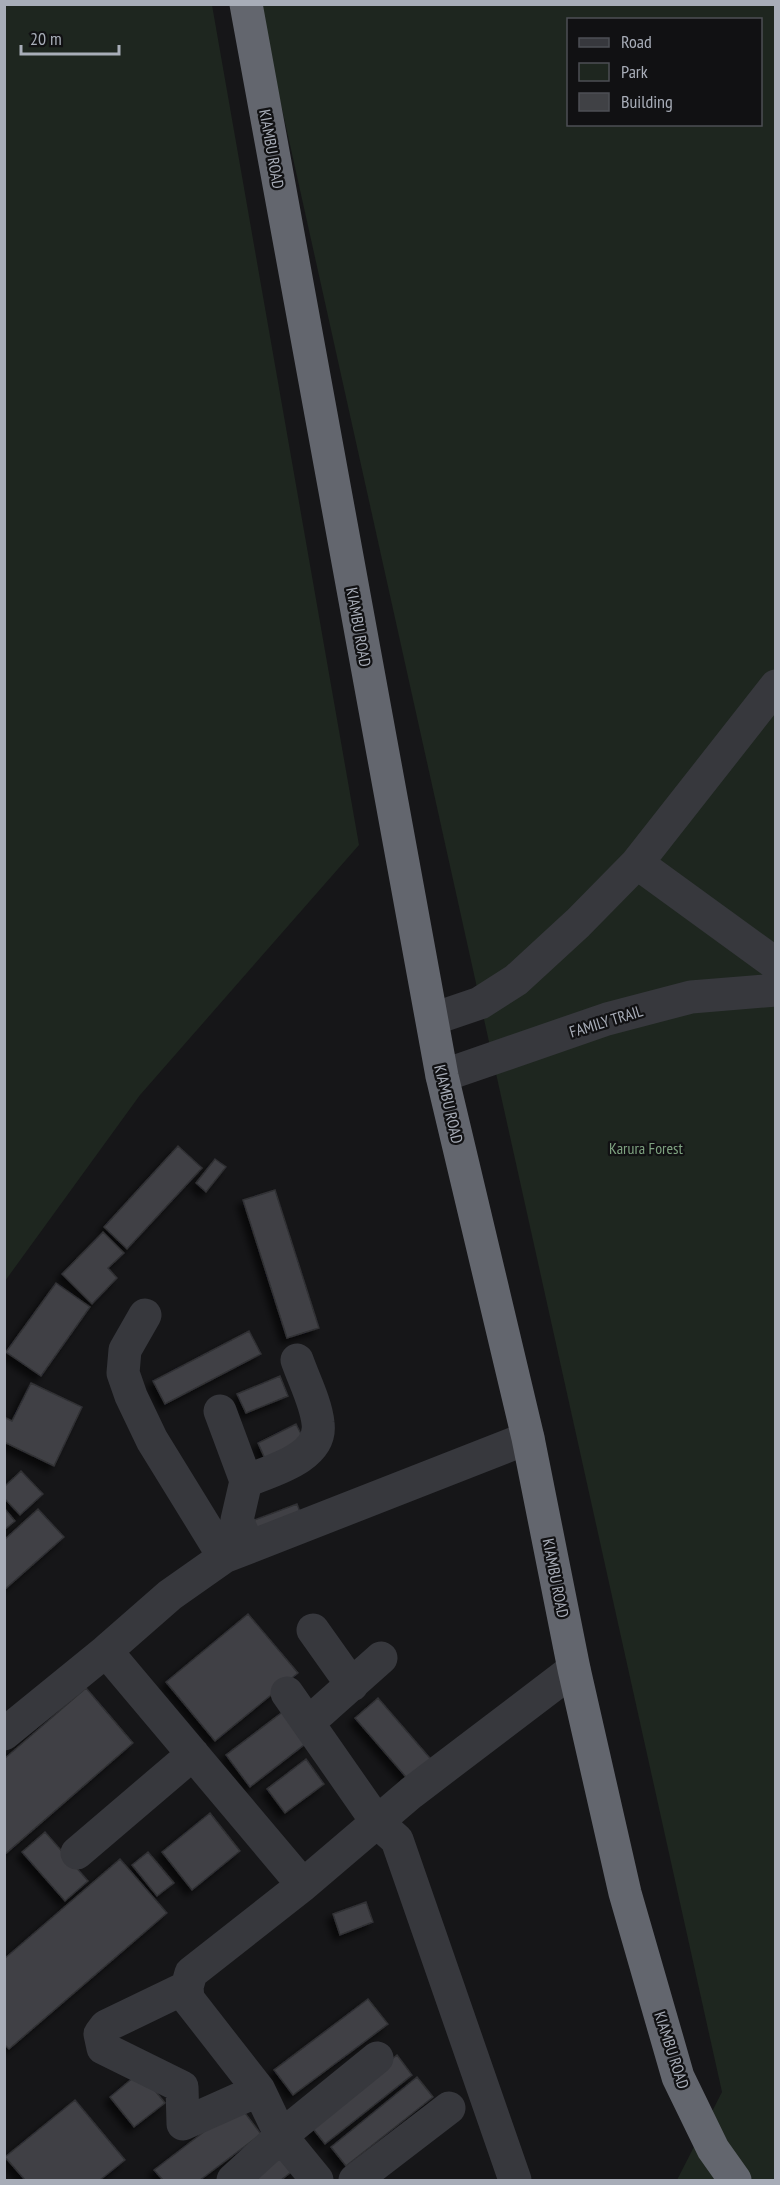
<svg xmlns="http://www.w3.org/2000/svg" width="780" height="2185" viewBox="0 0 780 2185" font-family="'PT Sans Narrow',sans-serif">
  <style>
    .green { fill: #1e261f; fill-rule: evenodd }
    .building { fill: #404145; stroke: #303034; stroke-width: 1.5; filter: url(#shadow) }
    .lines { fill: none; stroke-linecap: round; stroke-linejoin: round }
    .minor { stroke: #37383d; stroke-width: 33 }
    .highway { stroke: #63666e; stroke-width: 33 }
    .labels { text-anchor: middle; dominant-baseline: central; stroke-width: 4.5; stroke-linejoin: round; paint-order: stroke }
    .street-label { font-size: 16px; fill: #a8adb8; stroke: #111113 }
    .park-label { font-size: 16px; fill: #7fa381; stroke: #111113 }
  </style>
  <defs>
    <filter id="shadow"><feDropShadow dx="-5.5" dy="5.5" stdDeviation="3" flood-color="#0009"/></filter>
  </defs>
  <rect width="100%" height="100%" fill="#161618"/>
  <!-- green -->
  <path class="green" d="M5 4 212 5 359 845 140 1095 5 1281Z
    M259 5H775V2180H677L722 2092ZM568 20H760V124H568Z"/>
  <!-- building -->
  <path class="building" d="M178 1146 202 1168 127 1249 104 1227Z
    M215 1159 226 1167 206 1192 196 1183Z
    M275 1190 319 1328 287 1338 243 1200Z
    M103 1232 124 1253 108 1268 117 1278 92 1304 62 1274Z
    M56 1283 90 1307 41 1376 6 1352Z
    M249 1331 261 1354 165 1404 153 1381Z
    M280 1376 288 1396 246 1413 237 1394Z
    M31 1383 82 1407 54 1466 4 1442V1417L12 1421Z
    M296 1424 305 1442 266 1461 258 1443Z
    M21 1471 43 1494 20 1515 4 1498V1487Z
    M297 1504 303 1520 256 1539 249 1522Z
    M4 1508 15 1521 4 1530Z
    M38 1509 64 1537 4 1590V1540Z
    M248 1614 298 1673 215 1741 166 1682Z
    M86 1688 133 1743 4 1855V1759Z
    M378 1698 435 1764 412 1784 355 1718Z
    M285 1710 309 1741 250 1787 226 1755Z
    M306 1759 324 1784 285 1813 267 1789Z
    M210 1813 240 1851 192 1890 162 1852Z
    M45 1832 88 1881 65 1901 22 1852Z
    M148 1852 174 1883 157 1896 132 1865Z
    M120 1859 167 1913 9 2049 4 2044V1959Z
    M366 1902 373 1922 340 1935 333 1914Z
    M368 1999 388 2024 293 2095 274 2070Z
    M397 2055 412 2075 325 2144 310 2125Z
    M140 2072 165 2103 134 2127 110 2097Z
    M417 2077 433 2097 346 2166 331 2147Z
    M75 2100 125 2160 100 2180H25L5 2157Z
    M239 2105 261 2134 200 2180H163L154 2170Z
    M282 2152 295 2169 281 2180H247Z"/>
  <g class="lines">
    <!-- minor -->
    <path class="minor" d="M637 863 776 964
      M433 1019 480 1003 516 980 578 923 637 863 776 686
      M442 1076 607 1019 691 997 776 990
      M145 1315 125 1350 123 1373 131 1396 152 1440 224 1557
      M220 1411 246 1481 237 1520 249 1547
      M246 1481C270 1471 323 1458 318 1423 316 1403 304 1380 297 1360
      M313 1630 352 1685
      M106 1651 170 1595 224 1557 528 1438
      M287 1693 377 1822 397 1840 515 2180
      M308 1723 381 1658
      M4 1734 106 1651 303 1885
      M77 1853 193 1754
      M187 1987 106 2026 100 2034 103 2048 182 2087 183 2124 259 2090
      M233 2180 281 2136 377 2058
      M317 2180 281 2136 259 2090 188 1999 187 1987 191 1973 303 1885 411 1793 574 1669
      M355 2180 449 2108"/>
    <!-- highway -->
    <path class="highway" d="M246 4 442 1076 528 1438 574 1669 625 1893 678 2077 713 2149 735 2180"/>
  </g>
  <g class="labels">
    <!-- street labels -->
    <g class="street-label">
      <text transform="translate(272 149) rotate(80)">KIAMBU ROAD</text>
      <text transform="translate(359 627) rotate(80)">KIAMBU ROAD</text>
      <text transform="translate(606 1021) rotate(-17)">FAMILY TRAIL</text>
      <text transform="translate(449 1104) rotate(77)">KIAMBU ROAD</text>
      <text transform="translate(556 1578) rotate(79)">KIAMBU ROAD</text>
      <text transform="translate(672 2050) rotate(72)">KIAMBU ROAD</text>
    </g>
    <!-- park labels -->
    <g class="park-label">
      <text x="646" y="1148">Karura Forest</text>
    </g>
  </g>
  <!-- border -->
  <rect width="780" height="2185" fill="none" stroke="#a8adb8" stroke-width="12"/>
  <!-- legend -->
  <rect x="567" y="18" width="195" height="108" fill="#111113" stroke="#4d4f55" stroke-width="1.5"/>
  <rect x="579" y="38" width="30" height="9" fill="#37383d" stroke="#4d4f55" stroke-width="1.5"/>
  <text x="621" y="48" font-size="18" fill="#a8adb8">Road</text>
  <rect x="579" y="63" width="30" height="18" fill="#1e261f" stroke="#4d4f55" stroke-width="1.5"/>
  <text x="621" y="78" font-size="18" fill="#a8adb8">Park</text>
  <rect x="579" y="93" width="30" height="18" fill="#404145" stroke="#4d4f55" stroke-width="1.5"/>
  <text x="621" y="108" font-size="18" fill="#a8adb8">Building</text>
  <!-- scale -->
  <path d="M21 45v9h98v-9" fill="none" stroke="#a8adb8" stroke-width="3"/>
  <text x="30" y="45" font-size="18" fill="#a8adb8" stroke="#111113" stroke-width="4.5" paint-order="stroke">20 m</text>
</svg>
